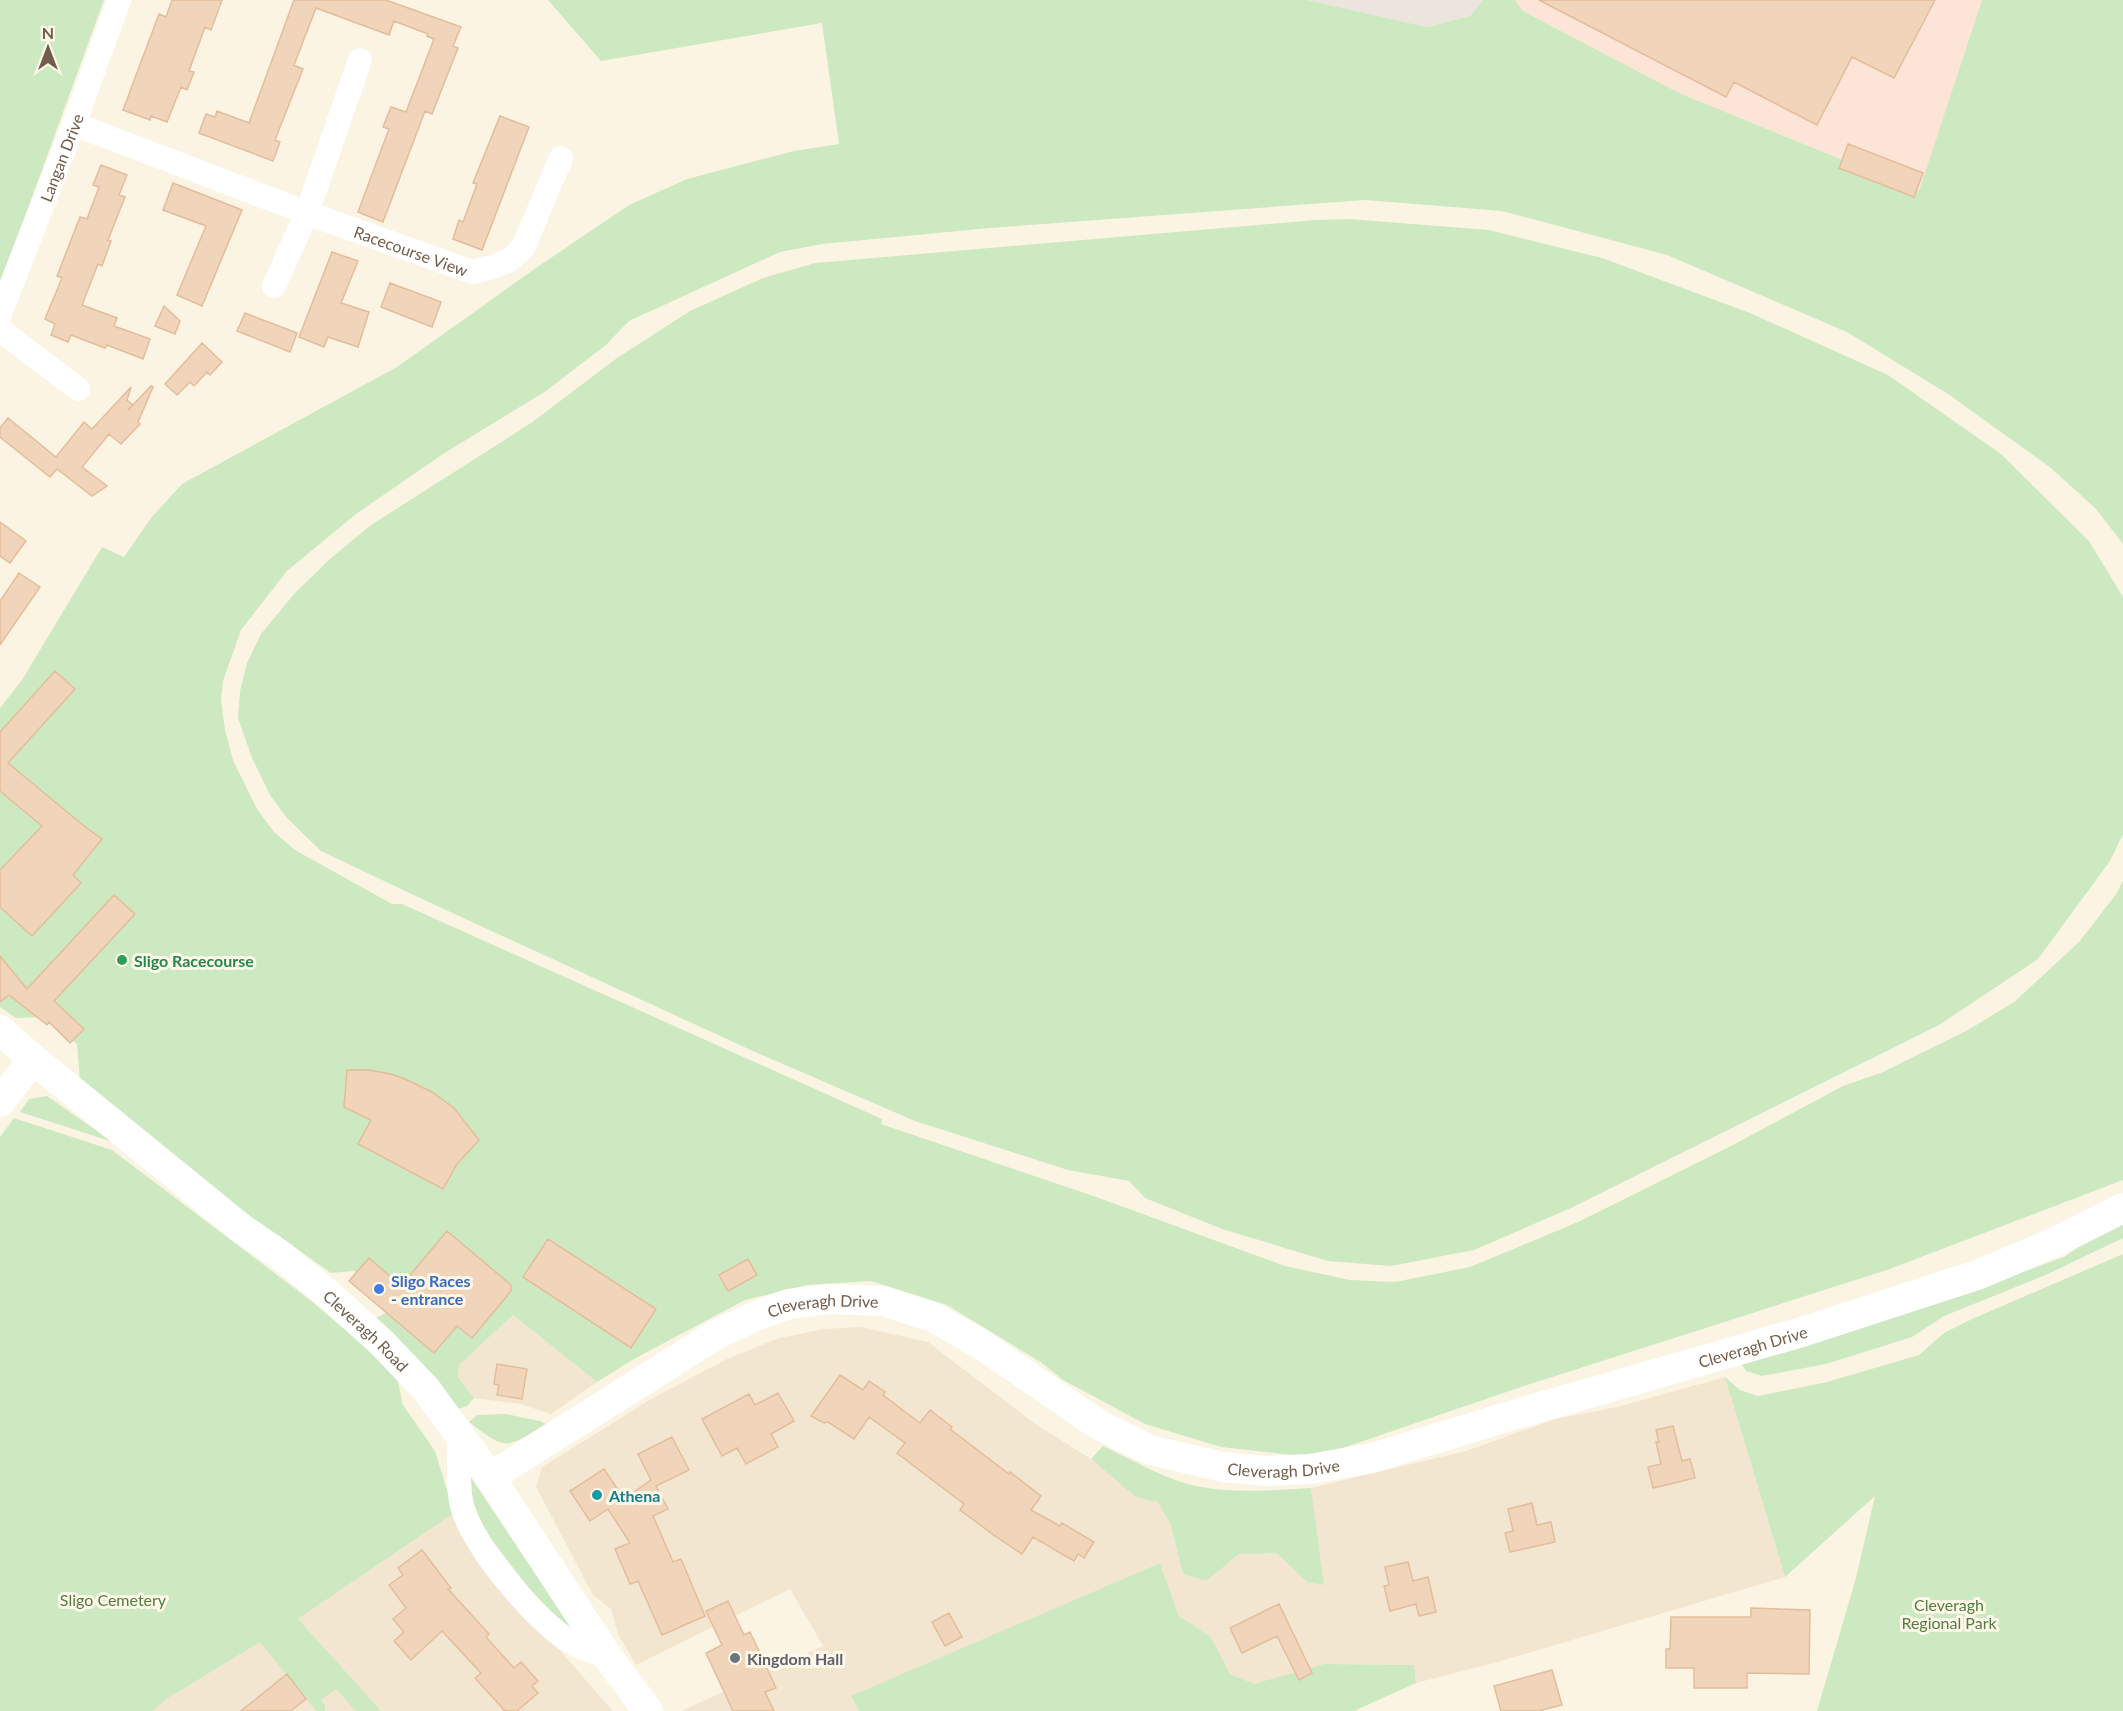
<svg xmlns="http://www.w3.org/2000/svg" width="2123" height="1711" viewBox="0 0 2123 1711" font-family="Lato,sans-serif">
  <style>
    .residential { fill: #f3e6d1 }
    .commercial { fill: #fce5d6 }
    .industrial { fill: #ebe5dd }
    .green { fill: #cde9c1 }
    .building { fill: #f1d5ba; stroke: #e3bd9b; stroke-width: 1.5 }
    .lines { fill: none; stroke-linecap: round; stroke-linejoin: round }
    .minor { stroke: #fff; stroke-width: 24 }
    .tertiary { stroke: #fff; stroke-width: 30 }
    .leisure-dot { fill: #2e9e5b; stroke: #fff8e8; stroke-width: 2 }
    .shop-dot { fill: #3f7fe0; stroke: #fff8e8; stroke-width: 2 }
    .culture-dot { fill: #0f9aa8; stroke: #fff8e8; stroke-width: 2 }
    .worship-dot { fill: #6b7280; stroke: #fff8e8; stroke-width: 2 }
    .labels { text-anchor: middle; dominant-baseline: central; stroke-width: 6; stroke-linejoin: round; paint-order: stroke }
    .street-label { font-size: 16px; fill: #735c49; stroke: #fff8e8 }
    .leisure-label { font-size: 16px; font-weight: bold; fill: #27864d; stroke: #fff8e8; text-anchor: start }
    .shop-label { font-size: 16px; font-weight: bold; fill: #366cbe; stroke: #fff8e8; text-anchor: start }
    .culture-label { font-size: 16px; font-weight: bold; fill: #0d838f; stroke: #fff8e8; text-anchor: start }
    .park-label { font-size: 16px; fill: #507e44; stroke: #fff8e8 }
    .worship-label { font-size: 16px; font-weight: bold; fill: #5b616d; stroke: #fff8e8; text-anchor: start }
  </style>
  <rect width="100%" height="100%" fill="#fcf4e2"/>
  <!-- residential -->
  <path class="residential" d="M513 1315 597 1382 551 1414 520 1404 474 1398 458 1377 459 1365Z
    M861 1327 928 1342 1034 1423 1091 1459 1176 1491 1244 1502 1311 1488 1466 1451 1555 1419 1617 1407 1725 1377 1785 1577 1494 1663 1416 1683 1414 1665 1324 1664 1254 1685 1230 1674 1211 1637 1179 1616 1160 1563 851 1697 859 1711H681L823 1646 790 1589 636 1665 618 1634 611 1609 593 1595 536 1487 542 1467 651 1399 727 1359 776 1339 823 1329Z
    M454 1513 477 1562 534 1621 613 1711H153L165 1700 298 1619Z"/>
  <!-- commercial -->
  <path class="commercial" d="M1515 0H1982L1920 191 1679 93 1523 11Z"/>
  <!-- industrial -->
  <path class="industrial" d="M1307 0H1483L1470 16 1427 27Z"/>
  <!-- green -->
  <path class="green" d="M0 0H104L0 285Z
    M548 0H1307L1427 27 1470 16 1483 0H1515L1523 11 1679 93 1919 191 1982 0H2123V544L2096 509 2051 468 1948 394 1847 332 1667 255 1502 211 1365 200 990 228 822 244 780 252 629 321 606 345 546 391 443 454 356 514 287 571 241 630 223 681 221 700 225 730 233 760 257 809 274 832 295 850 392 904H402L882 1119 881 1124 1099 1198 1285 1266 1350 1280 1395 1282 1470 1267 1578 1222 1731 1146 1843 1086 1883 1072 1968 1030 2014 1002 2079 942 2117 893 2123 880V1180L1887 1270 1521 1387 1334 1451 1300 1456 1221 1447 1145 1424 1063 1380 1042 1363 947 1305 871 1281 807 1285 745 1300 632 1360 597 1382 513 1315 459 1365 458 1377 474 1398 467 1406 458 1409 374 1319 386 1313 392 1300 354 1271 331 1273 206 1185 80 1081 77 1044 43 1017 16 1018 0 1007V708L22 680 102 547 124 557 151 518 182 484 397 367 533 270 629 205 687 179 794 151 839 144 822 23 601 61Z
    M1349 219 1489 230 1602 258 1750 313 1888 375 2001 454 2089 541 2123 597V834L2110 861 2038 959 1939 1025 1571 1208 1474 1250 1391 1266 1328 1261 1222 1229 1145 1198 1129 1181 1068 1170 915 1121 755 1052 422 899 321 851 286 817 270 795 252 758 238 718 240 691 247 663 261 634 295 593 331 558 371 525 531 423 617 358 690 311 763 278 815 263 1316 220Z
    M47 1096 113 1142 20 1112 29 1099Z
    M14 1118 112 1150 310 1300 396 1373 403 1405 435 1451 454 1513 298 1619 381 1711H356L336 1689 321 1700 325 1705V1711H316L260 1642 165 1700 153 1711H0V1137Z
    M2123 1220V1238L2048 1274 1944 1316 1912 1337 1826 1364 1762 1376 1746 1371 1741 1363 1963 1294 2064 1257 2107 1228Z
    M2123 1254V1711H1817L1856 1578 1875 1496 1785 1577 1725 1377 1740 1390 1758 1396 1827 1382 1919 1355 1944 1333 1972 1319Z
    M505 1414 540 1421 546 1424C505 1449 507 1451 469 1422L477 1415Z
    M1103 1446C1130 1459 1167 1480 1196 1486 1234 1494 1273 1490 1311 1488L1324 1585 1307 1582 1277 1553 1239 1554 1206 1581 1183 1574 1171 1525 1158 1502 1136 1497 1091 1459Z
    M466 1470 572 1629 542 1605 474 1517Z
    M1160 1563 1179 1616 1211 1637 1230 1674 1254 1684 1324 1664 1414 1665 1416 1683 1354 1711H859L851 1696Z"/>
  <!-- building -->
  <path class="building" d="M172 0H222L211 30 205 27 189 71 194 72 187 90 181 87 167 122 151 116 150 120 123 110 159 14 166 17Z
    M294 0H386L461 27 453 46 458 48 432 114 425 111 383 222 358 212 389 129 383 127 391 107 406 112 434 39 427 36 428 34 394 21 389 35 316 8 294 65 303 69 275 140 280 142 273 161 199 133 206 114 215 117 217 111 249 123Z
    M1539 0H1935L1894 78 1852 57 1817 125 1734 82 1726 97Z
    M500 116 529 127 482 250 453 239 459 220 463 222 477 184 473 183Z
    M1848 144 1923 173 1914 197 1839 168Z
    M101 165 127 175 119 195 125 197 108 240 111 241 102 266 98 264 82 305 117 318 114 326 150 339 143 359 107 345 105 348 71 335 68 342 51 335 55 324 45 319 62 278 57 276 80 217 87 219 99 187 93 185Z
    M173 183 242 210 202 306 177 295 206 226 163 210Z
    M332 252 358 261 341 303 369 312 358 347 328 337 324 347 299 337Z
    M390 283 441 302 432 327 381 307Z
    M164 306 180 321 175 334 155 326Z
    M245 313 297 333 290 352 237 331Z
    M202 343 222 362 210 375 207 372 194 386 190 382 177 395 165 384Z
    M151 386 153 387 138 422 140 424 121 444 109 434 82 467 107 486 92 496 57 469 50 477 0 437V428L8 418 56 457 84 422 92 429 131 387 127 400 133 405 128 410Z
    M0 522 26 541 10 563 0 556Z
    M19 573 40 587 0 645V601Z
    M55 671 75 689 8 763 84 826 102 839 73 875 81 883 32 936 0 907V870L42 826 0 791V732Z
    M114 895 135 914 54 1001 84 1029 70 1043 49 1022 47 1025 9 995 0 1002V956L27 989Z
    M347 1070H368L391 1074 405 1079 432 1092 454 1108 479 1140 457 1164 443 1189 358 1144 371 1120 344 1107Z
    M447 1231 511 1285V1291L472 1338 457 1326 434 1353 349 1281 369 1258 401 1286Z
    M548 1239 656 1309 631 1348 523 1277Z
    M748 1259 757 1275 728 1291 719 1275Z
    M497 1364 527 1369 522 1399 497 1395 499 1385 494 1384Z
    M840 1375 863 1390 869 1381 885 1392 883 1395 920 1423 930 1410 952 1427 950 1429 1009 1474 1010 1472 1041 1496 1031 1510 1060 1526 1062 1523 1094 1542 1084 1558 1078 1554 1074 1561 1033 1537 1022 1554 995 1536 960 1510 964 1504 897 1453 905 1443 869 1417 854 1439 828 1422 824 1423 811 1416Z
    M778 1393 794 1421 771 1434 778 1447 746 1464 737 1448 722 1456 702 1419 749 1394 755 1405Z
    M1673 1426 1682 1461 1690 1459 1695 1478 1653 1488 1648 1467 1661 1464 1656 1442H1659L1656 1430Z
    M672 1437 689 1470 656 1486 668 1509 653 1516 673 1562 681 1559 705 1616 662 1635 638 1581 630 1584 615 1549 630 1543 608 1509 590 1521 570 1491 604 1469 624 1499 651 1480 638 1454Z
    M1532 1503 1537 1525 1551 1522 1555 1542 1510 1552 1505 1533 1513 1531 1508 1509Z
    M422 1550 451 1588 448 1589 489 1634 486 1637 514 1668 521 1662 538 1681 532 1686 538 1693 517 1711H505L475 1678 481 1673 442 1631 411 1660 394 1641 404 1632 393 1619 406 1608 389 1585 403 1575 398 1568Z
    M1408 1562 1413 1581 1428 1577 1436 1612 1419 1616 1416 1604 1390 1611 1384 1586 1389 1585 1385 1567Z
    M728 1601 744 1635 750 1632 773 1681 776 1688 765 1692 774 1711H733L706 1653 722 1645 706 1611Z
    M1279 1604 1312 1673 1299 1680 1277 1636 1242 1653 1230 1628Z
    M1751 1608 1810 1610 1809 1674 1747 1673V1688H1694V1668H1666V1649H1670L1671 1617H1751Z
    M949 1613 962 1637 945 1646 932 1622Z
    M1552 1670 1562 1705 1538 1711H1501L1494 1686Z
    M287 1674 306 1699 290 1711H241Z"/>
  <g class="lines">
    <!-- minor -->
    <g class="minor">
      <path id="s1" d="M74 124 307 213 472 272 493 267 508 261 523 248 561 158"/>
      <path d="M274 286 307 213 360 60"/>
      <path id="s2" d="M0 314 74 124 119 0"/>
      <path d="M0 330 78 389"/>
      <path d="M459 1432C460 1453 457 1480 461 1501 468 1541 534 1619 569 1641 581 1648 594 1653 607 1656"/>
    </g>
    <!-- tertiary -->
    <g class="tertiary">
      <path id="s3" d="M0 1030 33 1059 242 1229 283 1257 328 1294 381 1342 426 1389 490 1477 607 1656 648 1711"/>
      <path d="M0 1102 33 1059"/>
      <path id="s4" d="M490 1477 717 1334 758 1315 789 1304 829 1299 883 1301 933 1317 982 1345 1099 1425 1150 1450 1223 1467 1266 1471 1310 1469 1372 1458 1513 1415 1805 1331 1980 1274 2055 1242 2123 1208"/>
    </g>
  </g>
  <!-- markers -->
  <circle class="leisure-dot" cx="122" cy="960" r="6"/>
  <circle class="shop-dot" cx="379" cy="1289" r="6"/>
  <circle class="culture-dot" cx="597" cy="1495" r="6"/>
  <circle class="worship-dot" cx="735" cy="1658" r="6"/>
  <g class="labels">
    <!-- street labels -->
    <g class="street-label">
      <text stroke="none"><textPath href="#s2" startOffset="168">Langan Drive</textPath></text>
      <text stroke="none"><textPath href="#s1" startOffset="360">Racecourse View</textPath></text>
      <text stroke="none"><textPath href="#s4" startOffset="380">Cleveragh Drive</textPath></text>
      <text stroke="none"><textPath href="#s3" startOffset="474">Cleveragh Road</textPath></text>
      <text stroke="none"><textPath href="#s4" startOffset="1370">Cleveragh Drive</textPath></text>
      <text stroke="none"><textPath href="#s4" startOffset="884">Cleveragh Drive</textPath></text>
    </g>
    <!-- leisure labels -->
    <g class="leisure-label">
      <text x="134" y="960">Sligo Racecourse</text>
    </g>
    <!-- shop labels -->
    <g class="shop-label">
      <text x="391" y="1280">Sligo Races<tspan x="391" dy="18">- entrance</tspan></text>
    </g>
    <!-- culture labels -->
    <g class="culture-label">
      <text x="609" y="1495">Athena</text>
    </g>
    <!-- park labels -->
    <g class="park-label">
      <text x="113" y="1599">Sligo Cemetery</text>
      <text x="1949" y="1604">Cleveragh<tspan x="1949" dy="18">Regional Park</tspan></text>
    </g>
    <!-- worship labels -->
    <g class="worship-label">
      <text x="747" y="1658">Kingdom Hall</text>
    </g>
  </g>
  <!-- north arrow -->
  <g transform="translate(48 48)" stroke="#fff8e8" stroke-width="4.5" paint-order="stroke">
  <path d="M0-4.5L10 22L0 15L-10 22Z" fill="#735c49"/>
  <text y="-9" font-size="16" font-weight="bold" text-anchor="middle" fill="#735c49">N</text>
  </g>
</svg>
